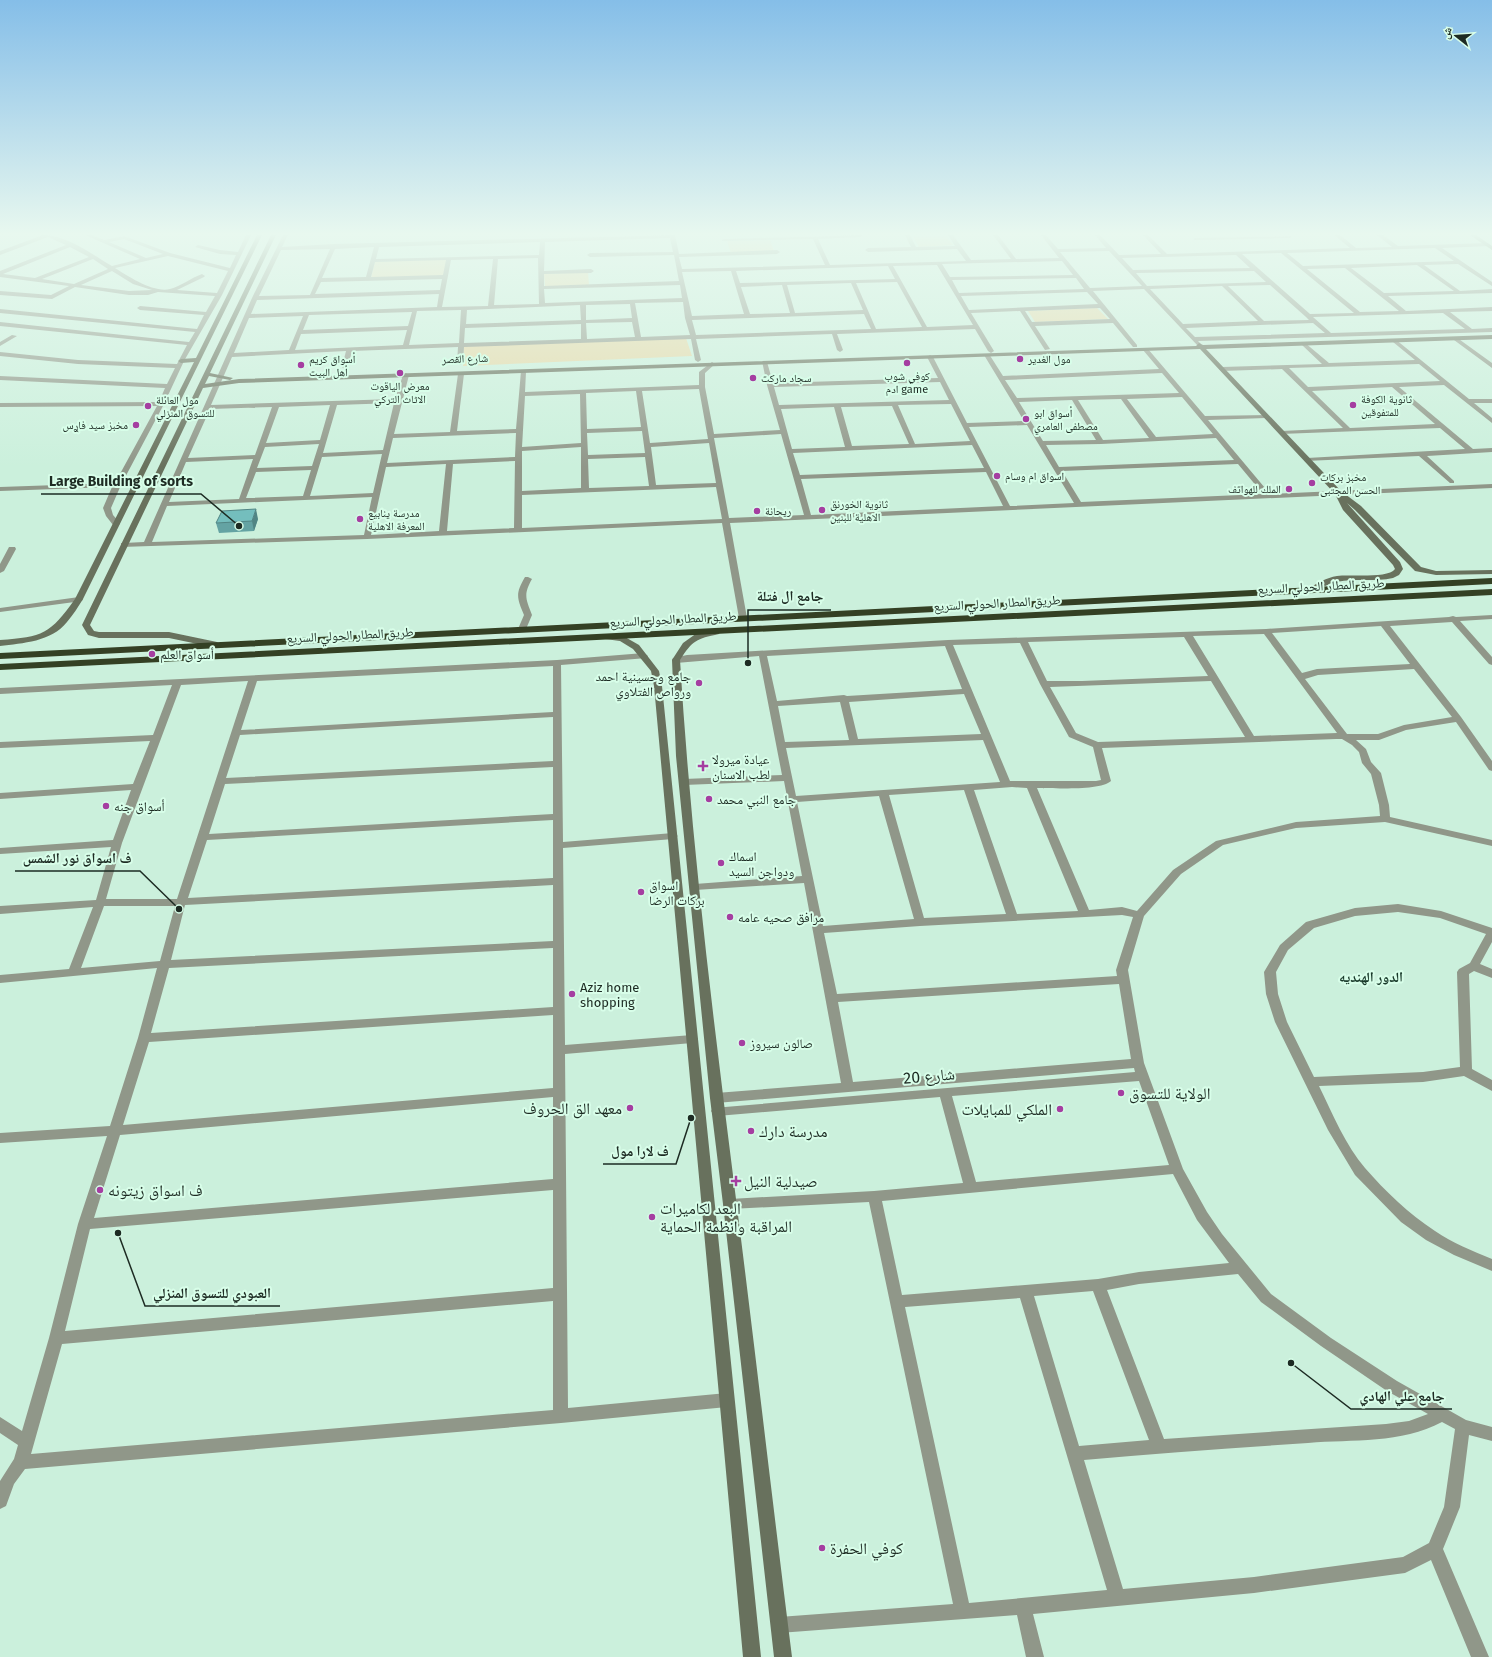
<svg xmlns="http://www.w3.org/2000/svg" width="1492" height="1657" viewBox="0 0 1492 1657" font-family="'Fira Sans','Noto Naskh Arabic',sans-serif">
  <style>
    .green { fill: #e6d8a6 }
    .lines { fill: none; stroke-linecap: round; stroke-linejoin: round }
    .street { fill: #909789; fill-rule: evenodd }
    .secondary { fill: #68715d; fill-rule: evenodd }
    .highway { fill: #344024; fill-rule: evenodd }
    .wall { fill: #64a3a3 }
    .shaded-wall { fill: #518584 }
    .building { fill: #74bebd; stroke: #518584 }
    .poi-dot { fill: #a53ea1; stroke: #d8fee9; stroke-width: 1.5 }
    .labels { text-anchor: middle; dominant-baseline: central; stroke-width: 4; stroke-linejoin: round; paint-order: stroke }
    .far-poi-label { font-size: 11px; fill: #1d2b23; stroke: #d8fee9; text-anchor: start }
    .far-street-label { font-size: 11px; fill: #1d2b23; stroke: #d8fee9 }
    .street-label { font-size: 13px; fill: #1d2b23; stroke: #d8fee9 }
    .poi-label { font-size: 13px; fill: #1d2b23; stroke: #d8fee9; text-anchor: start }
    .neighbourhood-label { font-size: 14px; font-weight: bold; fill: #19392a; stroke: #d8fee9 }
    .near-street-label { font-size: 16px; fill: #1d2b23; stroke: #d8fee9 }
    .near-poi-label { font-size: 16px; fill: #1d2b23; stroke: #d8fee9; text-anchor: start }
    .leader { fill: none; stroke: #1d2b23; stroke-width: 1.5 }
    .callout-dot { fill: #1d2b23; stroke: #d8fee9; stroke-width: 1.5 }
    .callout-label { font-size: 14px; text-anchor: middle; font-weight: bold; fill: #1d2b23; stroke: #d8fee9; stroke-width: 4; stroke-linejoin: round; paint-order: stroke }
  </style>
  <rect width="100%" height="100%" fill="#cbf0dc"/>
  <!-- green -->
  <path class="green" d="M946 236 953 245 919 247 913 237Z
    M770 240 774 251 731 253 727 241Z
    M447 259 444 276 371 278 375 262Z
    M588 272 589 285 545 287 544 274Z
    M1097 308 1108 319 1035 322 1028 311Z
    M686 338 692 356 463 366 464 346Z"/>
  <g class="lines">
    <!-- street -->
    <path class="street" d="M43 235C67 235 91 254 112 266L140 259 85 235H92L104 240 124 236 170 253 230 268 236 255 220 254 195 247 198 245 220 250 238 252 246 235H251L222 295 184 361 164 404 121 485 111 508 113 515 120 523 119 525H113L106 516 103 508 112 487 0 491V487L115 483 157 406 0 407V403L159 402 165 388 0 380V376L167 384 175 368 78 364 0 356V352L78 360 177 364 187 345 0 326V322L189 342 195 332 0 313V309L197 329 204 315 140 310 137 308 140 306 206 312 215 296 158 292 148 295H129L75 287 52 299 0 295V291L51 295 69 286 0 277V271L66 245 48 237 0 255V251ZM124 239 163 254 146 258 109 242ZM70 247 89 257 35 278 3 274ZM168 256 228 271 217 293 177 290 204 277 205 276 202 274C191 278 181 286 170 289 154 293 129 277 115 268ZM93 259 108 269 74 284 42 279ZM112 271 133 284 152 290 129 291 81 285Z
      M283 235H288L282 247 334 244 675 235 679 254 777 250 780 252 777 254 679 257 682 269 825 265 813 239 722 241V240L724 239 863 235 861 237 818 239 830 265 966 261 957 249 868 252 865 250 868 248 911 247 905 235H910L916 247 955 246 948 235H953L971 260 1011 259 993 235H998L1016 259 1059 258 1041 235H1046L1058 249 1106 248 1095 235H1100L1119 255 1161 254 1143 235H1148L1167 254 1350 248 1334 235H1340L1356 248 1392 247 1377 235H1383L1398 246 1487 243 1490 245 1489 246 1442 248 1492 282V286L1458 264 1424 265 1460 291 1492 289V293L1388 296 1406 311 1492 307V311L1450 312 1472 329 1492 328V332L1198 341 1201 344 1198 346 1144 289 1093 291 1137 345V347H1133L1113 323 1035 326 1050 349 1045 350 1020 311 971 313 994 351 991 353 988 351 975 329 837 334 843 350 840 352 837 350 832 334 696 339 701 360 698 362 695 360 691 339 464 347 463 363 460 365 457 363 458 347 352 351 348 367 345 369 342 367 346 351 232 357 211 405 395 399 403 375 406 373 409 375 394 434 450 432 458 374 461 372 464 374 457 431 516 429 521 371 526 372 525 392 699 385V372L712 362 715 364 705 373V387L714 434 780 430 767 385 762 361 767 362 773 383 938 378 927 357 930 355 933 357 967 423 1024 421 984 355 985 354H989L1003 376 1159 369 1143 350 1146 348 1148 349 1205 416 1268 415V417L1266 418 1208 420 1270 494 1492 484V488L730 523 747 618 743 620 739 618 722 523 367 539 121 547V543H124L144 542 252 298ZM670 238 673 252 590 253 587 255 590 257 674 255 679 281 544 286V274L591 273 594 271 591 269 544 271 545 242ZM540 242 539 255 376 259 379 247ZM374 247 366 277 322 278 335 249ZM1435 248 1454 261 1303 266 1287 253ZM330 249 310 295 259 296 281 250ZM1109 251 1142 286 1090 288 1060 252ZM1281 253 1354 313 1310 314 1242 254ZM1236 255 1250 268 1133 270 1122 258ZM538 258 539 304 494 305 498 259ZM493 259 488 306 442 307 451 260ZM446 260 443 275 371 277 375 262ZM1062 261 1073 275 950 277 942 264ZM937 265 973 325 927 327 893 266ZM1417 265 1454 291 1384 293 1351 268ZM888 266 895 279 740 283 736 271ZM1345 268 1399 311 1360 312 1307 269ZM731 271 744 314 692 316 682 272ZM1254 271 1266 282 1147 286 1136 273ZM1076 278 1084 289 959 293 952 280ZM442 279 440 290 315 294 321 282ZM897 282 922 327 876 329 856 283ZM851 283 863 310 795 313 787 285ZM680 285 682 298 545 303 544 289ZM782 285 790 313 750 314 741 287ZM1270 285 1306 317 1309 320 1264 321 1228 286ZM1222 286 1258 321 1183 324 1150 289ZM1087 292 1098 304 969 310 961 296ZM439 294 437 307 251 314 257 300ZM683 302 685 318 690 335 641 337 635 303ZM630 304 632 318 586 320V305ZM580 305 581 320 466 324 467 310ZM1100 308 1110 319 1032 322 1025 311ZM461 310 459 343 409 345 417 311ZM412 312 408 326 303 330 309 315ZM1443 313 1465 329 1331 333 1313 317ZM864 314 871 329 696 335 692 320ZM303 316 289 350 234 353 249 318ZM632 322 635 337 587 339 586 323ZM1313 323 1325 333 1195 337 1186 328ZM581 324V339L464 343 465 328ZM407 330 403 345 295 350 301 334ZM1162 373 1179 393 1017 398 1005 380ZM940 382 949 400 779 405 774 387ZM699 389 708 439 650 443 642 391ZM636 391 641 427 587 429 586 393ZM580 394 581 443 522 447 525 396ZM1182 397 1213 434 1156 437 1127 399ZM1121 399 1149 438 1103 440 1078 400ZM1072 400 1096 440 1043 441 1019 402ZM394 403 383 450 323 453 337 405ZM951 404 970 441 915 444 898 405ZM330 405 320 440 266 443 279 407ZM892 406 909 444 852 446 841 407ZM272 407 255 455 188 458 210 409ZM834 407 845 447 792 449 781 409ZM1027 425 1074 503 1010 506 969 427ZM642 431 645 453 588 455 587 433ZM516 433 515 457 387 463 393 438ZM781 434 804 515 729 518 714 438ZM1216 438 1234 460 1059 467 1046 445 1101 444ZM709 443 716 483 656 485 651 447ZM319 444 312 466 257 468 265 447ZM972 445 984 468 800 475 793 453ZM581 447V488L522 491V451ZM382 454 373 493 310 496 322 457ZM645 457 649 486 589 488 588 459ZM253 459 239 499 169 502 186 462ZM515 461 514 528 447 531 453 464ZM446 464 439 531 371 535 386 467ZM1238 464 1263 494 1081 502 1062 471ZM311 470 303 496 246 498 256 472ZM986 472 1003 506 811 515 801 479ZM716 487 722 519 522 528V495ZM372 497 364 535 152 542 167 506Z
      M1292 236 1290 238 1195 240 1193 239 1195 238Z
      M12 335 17 336 0 346V342Z
      M1456 337 1492 363V368L1454 340 1453 339Z
      M1395 339 1469 399H1492V403H1474L1492 418V423L1444 385 1399 387 1473 449 1492 448V452L1427 456 1454 481V483H1450L1419 456 1305 461 1304 460 1307 458 1465 449 1440 428 1280 434V432L1282 431 1343 428 1282 369 1222 371 1219 369 1222 367 1322 364 1302 345 1301 344 1304 342 1329 363 1415 360 1393 342V340ZM1419 364 1440 381 1308 387 1289 368ZM1392 387 1435 424 1350 428 1312 391Z
      M9 547H15L16 549 4 571 0 573V564Z
      M525 577H528L532 579C523 595 526 599 532 615L526 629 522 631 518 629 524 615C517 598 515 594 525 577Z
      M79 597 83 599 82 601 0 612V608Z
      M1492 615V619L1460 621 1492 657V665L1489 664 1452 622 1390 626 1461 717 1492 761V771L1489 770 1456 722 1406 730 1379 740H1356L1366 749 1371 762 1381 773 1389 805 1390 817 1492 840V846L1385 822 1296 828 1223 845 1181 874 1144 916 1128 970 1144 1063 1183 1169 1207 1212 1222 1234 1271 1294 1331 1338 1397 1381 1466 1420 1492 1427V1441L1469 1435 1460 1507 1443 1549 1489 1657H1471L1431 1560 1405 1573 1254 1593 1033 1614 1044 1657H1026L1017 1615 779 1633 773 1631 771 1625 773 1619 779 1617 953 1604 869 1202 730 1209 725 1208 723 1204 725 1200 730 1199 874 1191 963 1183 940 1097 717 1116 713 1114 711 1111 713 1108 1135 1072 1134 1068 716 1103 712 1101 710 1098 712 1095 716 1093 841 1083 804 883 695 890 690 887 695 884 802 876 784 781 684 785 679 782 684 779 782 775 759 656 676 663 672 660 673 658 687 655 948 640 1266 629 1449 617 1453 616 1456 617ZM1381 626 1410 664 1317 669 1302 673 1272 633ZM1264 634 1337 733 1254 736 1193 636ZM1184 637 1208 676 1082 681H1047L1028 642ZM1020 643 1040 684 1069 737 1093 747 1101 780 1096 781H1010L953 645ZM945 646 962 689 847 696 844 695 777 701 767 656ZM1414 669 1452 717 1404 725 1378 734H1347L1305 679 1318 675ZM1211 681 1245 737 1098 742 1076 733 1050 687ZM964 694 981 734 858 739 849 702ZM840 702 849 740 785 742 778 706ZM1336 739H1342L1352 745 1359 752 1362 763 1371 774 1379 805 1380 816 1296 822 1216 841 1173 870 1137 911 1122 907 1089 910 1037 788C1052 788 1101 791 1111 781L1102 748ZM983 740 1000 782 796 796 786 748ZM1012 787 1027 788 1078 911 1017 914 974 790ZM964 790 1006 914 924 918 889 795ZM879 796 914 919 823 926 797 802ZM1122 915 1133 917 1116 970 1117 976 837 994 824 933 920 926ZM1119 984 1131 1059 853 1082 838 1002ZM1139 1081 1169 1165 976 1182 952 1096ZM1173 1174 1197 1220 1229 1263 1139 1272 1098 1279 902 1295 882 1201ZM1238 1274 1261 1302 1321 1346 1387 1391 1428 1414 1409 1421 1386 1424 1164 1439 1107 1290 1139 1284ZM1093 1291 1149 1440 1079 1446 1034 1296ZM1020 1298 1107 1590 969 1603 905 1307ZM1442 1422 1455 1429 1444 1507 1429 1543 1403 1557 1254 1577 1123 1589 1084 1460C1158 1453 1233 1448 1308 1443 1353 1439 1401 1444 1442 1422Z
      M644 653 648 656 647 658 561 665 563 842 673 833 678 836 673 839 563 848 565 1045 692 1035 696 1036 698 1039 696 1042 692 1043 565 1054 568 1408 727 1393 732 1395 734 1400 732 1405 727 1407 561 1423 25 1469 14 1484 6 1506 0 1509V1481L14 1459 18 1445 0 1433V1417L22 1431 49 1338 78 1224 107 1136 0 1143V1133L110 1126 138 1038 157 968 0 983V975L69 969 93 907 0 914V906L96 900 111 847 0 854V848L113 840 131 790 0 799V793L133 784 150 741 0 748V742L153 735 172 685 0 694V688L557 660ZM553 666V712L241 730 257 681ZM248 681 177 899H106L122 843 181 685ZM553 717V761L226 778 240 735ZM553 767V814L209 834 225 784ZM553 820V878L188 898 207 840ZM553 885V941L171 960 185 905ZM104 906H175L160 961 81 968ZM553 948V1007L151 1033 169 968ZM553 1015V1088L123 1125 149 1042ZM553 1097V1179L94 1218 120 1135ZM553 1190V1288L65 1331 90 1229ZM553 1301V1410L31 1454 62 1344Z
      M1398 904 1441 911 1492 928V942L1480 964 1492 969V978L1474 971 1469 974 1472 1069 1492 1080V1091L1464 1076 1423 1082 1319 1086C1332 1113 1346 1146 1365 1168 1385 1191 1409 1214 1435 1231 1452 1243 1473 1251 1492 1259V1271L1454 1255 1426 1240 1401 1222 1355 1175 1328 1130 1275 1022 1266 994 1264 972 1280 945 1306 922 1355 908ZM1398 912 1440 918 1486 934 1470 963 1459 969 1457 972 1460 1067 1423 1072 1314 1077 1287 1022 1278 994 1276 972 1288 950 1314 928 1355 916Z"/>
    <!-- secondary -->
    <path class="secondary" d="M257 235H262L83 599C78 607 73 615 67 622 51 642 23 643 0 646V640C43 637 50 634 75 599L194 362 181 363 178 361 181 359 196 358Z
      M271 235H276L210 373 233 378 230 380 209 376 205 384 239 379 1196 346 1199 343 1203 345 1492 335V339L1206 349 1341 491 1361 506 1421 567 1436 571 1492 570V574L1436 575 1415 571 1355 510 1347 503 1400 562 1403 569 1399 575 1393 578C1366 584 1338 573 1315 593H1309V589C1318 582 1326 578 1337 576 1350 574 1388 579 1395 569L1393 565 1343 510 1335 494 1200 349 239 383 203 388 90 625 94 631 99 632H169L217 642 221 645 217 648 169 638H99L88 635 82 625Z
      M1470 235H1476L1492 246V250Z
      M716 630H719L720 632 719 634C696 639 693 640 680 660 691 843 714 1025 737 1207 756 1357 773 1507 792 1657H774L723 1204 710 1098 676 756 672 660 683 643 697 633Z
      M608 634 625 637 639 645 659 671 662 686 761 1657H743L654 686 651 671 633 649 620 641 605 639 604 637Z"/>
    <!-- highway -->
    <path class="highway" d="M1492 578V584L0 659V653Z
      M1492 589V595L0 670V664Z"/>
  </g>
  <!-- wall -->
  <path class="wall" d="M258 519 254 531 219 533 216 523Z"/>
  <!-- shaded-wall -->
  <path class="shaded-wall" d="M256 509 258 519 254 531 252 521Z"/>
  <!-- building -->
  <path class="building" d="M256 509 252 521 216 523 222 511Z"/>
  <!-- sky -->
  <linearGradient id="sky" x2="0" y2="1"><stop stop-color="#85bee8"/><stop offset="0.5" stop-color="#e8f8ef"/><stop offset="1" stop-color="#e8f8ef" stop-opacity="0"/></linearGradient>
  <rect width="1492" height="467" fill="url(#sky)"/>
  <!-- markers -->
  <g class="poi-dot">
    <circle cx="1020" cy="359" r="4"/>
    <circle cx="907" cy="363" r="4"/>
    <circle cx="301" cy="365" r="4"/>
    <circle cx="400" cy="373" r="4"/>
    <circle cx="753" cy="378" r="4"/>
    <circle cx="1353" cy="405" r="4"/>
    <circle cx="148" cy="406" r="4"/>
    <circle cx="1026" cy="419" r="4"/>
    <circle cx="136" cy="425" r="4"/>
    <circle cx="997" cy="476" r="4"/>
    <circle cx="1312" cy="483" r="4"/>
    <circle cx="1289" cy="489" r="4"/>
    <circle cx="822" cy="510" r="4"/>
    <circle cx="757" cy="511" r="4"/>
    <circle cx="360" cy="519" r="4"/>
    <circle cx="152" cy="654" r="4"/>
    <circle cx="699" cy="683" r="4"/>
    <path d="M701 760h4v4h4v4h-4v4h-4v-4h-4v-4h4z"/>
    <circle cx="709" cy="799" r="4"/>
    <circle cx="106" cy="806" r="4"/>
    <circle cx="721" cy="863" r="4"/>
    <circle cx="641" cy="892" r="4"/>
    <circle cx="730" cy="917" r="4"/>
    <circle cx="572" cy="994" r="4"/>
    <circle cx="742" cy="1043" r="4"/>
    <circle cx="1121" cy="1093" r="4"/>
    <circle cx="630" cy="1108" r="4"/>
    <circle cx="1060" cy="1109" r="4"/>
    <circle cx="751" cy="1131" r="4"/>
    <path d="M734 1175h4v4h4v4h-4v4h-4v-4h-4v-4h4z"/>
    <circle cx="100" cy="1190" r="4"/>
    <circle cx="652" cy="1217" r="4"/>
    <circle cx="822" cy="1548" r="4"/>
  </g>
  <g class="labels">
    <!-- far-poi labels -->
    <g class="far-poi-label">
      <text x="309" y="359">أسواق كريم<tspan x="309" dy="13">أهل البيت</tspan></text>
      <text x="1028" y="359">مول الغدير</text>
      <text x="907" y="376" text-anchor="middle">كوفي شوب<tspan x="907" dy="13">ادم game</tspan></text>
      <text x="761" y="378">سجاد ماركت</text>
      <text x="400" y="386" text-anchor="middle">معرض الياقوت<tspan x="400" dy="13">الاثاث التركي</tspan></text>
      <text x="1361" y="399">ثانوية الكوفة<tspan x="1361" dy="13">للمتفوقين</tspan></text>
      <text x="156" y="400">مول العائلة<tspan x="156" dy="13">للتسوق المنزلي</tspan></text>
      <text x="1034" y="413">أسواق ابو<tspan x="1034" dy="13">مصطفى العامري</tspan></text>
      <text x="128" y="425" text-anchor="end">مخبز سيد فاࢪس</text>
      <text x="1005" y="476">اسواق ام وسام</text>
      <text x="1320" y="477">مخبز بركات<tspan x="1320" dy="13">الحسن المجتبى</tspan></text>
      <text x="1281" y="489" text-anchor="end">الملك للهواتف</text>
      <text x="830" y="504">ثانوية الخورنق<tspan x="830" dy="13">الاهلية للبنين</tspan></text>
      <text x="765" y="511">ريحانة</text>
      <text x="368" y="513">مدرسة ينابيع<tspan x="368" dy="13">المعرفة الاهلية</tspan></text>
    </g>
    <!-- far-street labels -->
    <g class="far-street-label">
      <text transform="translate(465 359) rotate(-2)">شارع القصر</text>
    </g>
    <!-- street labels -->
    <g class="street-label">
      <text transform="translate(1321 586) rotate(-3)">طريق المطار الحولي السريع</text>
      <text transform="translate(997 603) rotate(-3)">طريق المطار الحولي السريع</text>
      <text transform="translate(673 619) rotate(-3)">طريق المطار الحولي السريع</text>
      <text transform="translate(350 635) rotate(-3)">طريق المطار الحولي السريع</text>
    </g>
    <!-- poi labels -->
    <g class="poi-label">
      <text x="160" y="654">أسواق العلم</text>
      <text x="691" y="676" text-anchor="end">جامع وحسينية احمد<tspan x="691" dy="15">ورواص الفتلاوي</tspan></text>
      <text x="712" y="759">عيادة ميرولا<tspan x="712" dy="15">لطب الاسنان</tspan></text>
      <text x="717" y="799">جامع النبي محمد</text>
      <text x="114" y="806">أسواق جنه</text>
      <text x="729" y="856">اسماك<tspan x="729" dy="15">ودواجن السيد</tspan></text>
      <text x="649" y="885">اسواق<tspan x="649" dy="15">بركات الرضا</tspan></text>
      <text x="738" y="917">مرافق صحيه عامه</text>
      <text x="580" y="987">Aziz home<tspan x="580" dy="15">shopping</tspan></text>
      <text x="750" y="1043">صالون سيروز</text>
    </g>
    <!-- neighbourhood labels -->
    <g class="neighbourhood-label">
      <text x="1371" y="977">الدور الهنديه</text>
    </g>
    <!-- near-street labels -->
    <g class="near-street-label">
      <text transform="translate(929 1076) rotate(-5)">شارع 20</text>
    </g>
    <!-- near-poi labels -->
    <g class="near-poi-label">
      <text x="1129" y="1093">الولاية للتسوق</text>
      <text x="622" y="1108" text-anchor="end">معهد الق الحروف</text>
      <text x="1052" y="1109" text-anchor="end">الملكي للمبايلات</text>
      <text x="759" y="1131">مدرسة دارك</text>
      <text x="744" y="1181">صيدلية النيل</text>
      <text x="108" y="1190">ف اسواق زيتونه</text>
      <text x="660" y="1208">البعد لكاميرات<tspan x="660" dy="18">المراقبة وانظمة الحماية</tspan></text>
      <text x="830" y="1548">كوفي الحفرة</text>
    </g>
  </g>
  <!-- callouts -->
  <path class="leader" d="M239 526L201 494H41M748 663L748 610H831M179 909L140 871H15M691 1118L676 1164H603M118 1233L145 1306H280M1291 1363L1351 1409H1452"/>
  <g class="callout-dot">
    <circle cx="239" cy="526" r="4"/>
    <circle cx="748" cy="663" r="4"/>
    <circle cx="179" cy="909" r="4"/>
    <circle cx="691" cy="1118" r="4"/>
    <circle cx="118" cy="1233" r="4"/>
    <circle cx="1291" cy="1363" r="4"/>
  </g>
  <g class="callout-label">
    <text x="121" y="486">Large Building of sorts</text>
    <text x="790" y="601">جامع ال فتلة</text>
    <text x="77" y="863">ف اسواق نور الشمس</text>
    <text x="640" y="1156">ف لارا مول</text>
    <text x="212" y="1298">العبودي للتسوق المنزلي</text>
    <text x="1402" y="1401">جامع علي الهادي</text>
  </g>
  <!-- north arrow -->
  <g transform="translate(1456 36) rotate(287)" stroke="#d8fee9" stroke-width="3" paint-order="stroke">
  <path d="M0-3L7 15L0 10L-7 15Z" fill="#1d2b23"/>
  <text y="-6" font-size="11" font-weight="bold" text-anchor="middle" fill="#1d2b23">ش</text>
  </g>
</svg>
